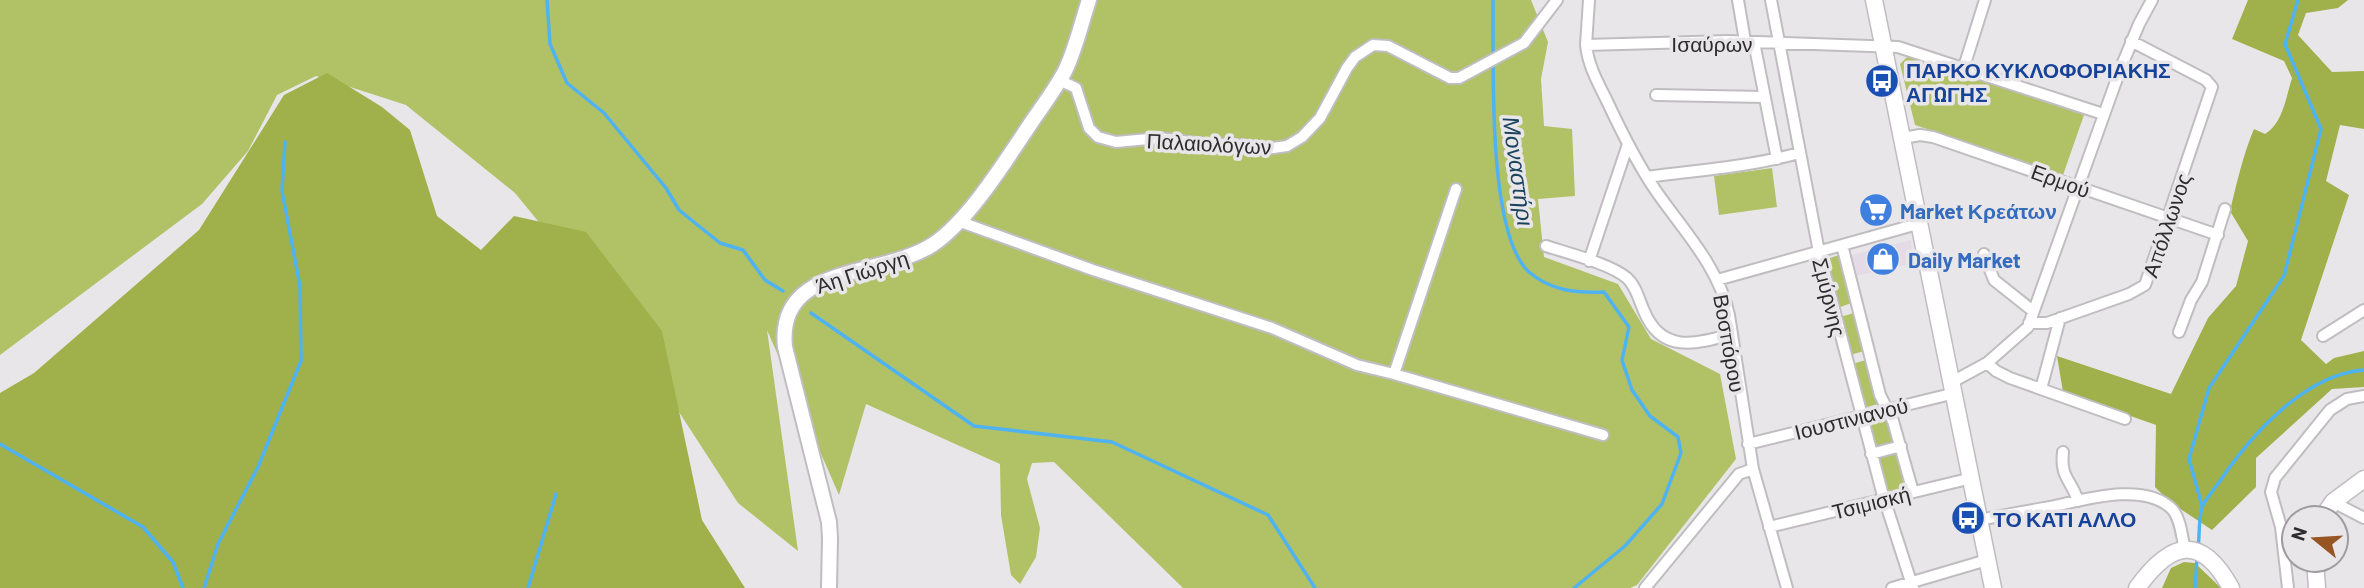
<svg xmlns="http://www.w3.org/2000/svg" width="2364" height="588" viewBox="0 0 2364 588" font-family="Barlow,sans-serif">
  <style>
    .built { fill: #e4dbe6 }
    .green { fill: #b1c165 }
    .forest { fill: #a0b04a }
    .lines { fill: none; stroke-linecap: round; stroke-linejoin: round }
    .stream { stroke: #50b3f1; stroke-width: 3.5 }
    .minor-casing { stroke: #c0bdc1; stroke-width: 14 }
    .tertiary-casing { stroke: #c0bdc1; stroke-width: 18 }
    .secondary-casing { stroke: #c0bdc1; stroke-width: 19 }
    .minor { stroke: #fff; stroke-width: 10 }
    .tertiary { stroke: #fff; stroke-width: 14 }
    .secondary { stroke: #fff; stroke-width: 16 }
    .labels { text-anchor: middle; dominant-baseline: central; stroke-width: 7; stroke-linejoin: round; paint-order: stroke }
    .street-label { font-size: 21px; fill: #2e2d2e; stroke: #e9e6ea }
    .transit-label { font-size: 21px; font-weight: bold; fill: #164399; stroke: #e9e6ea; text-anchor: start }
    .shop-label { font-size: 21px; font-weight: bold; fill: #366cbe; stroke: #e9e6ea; text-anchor: start }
    .water-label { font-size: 23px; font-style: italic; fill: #1b445e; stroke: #e9e6ea }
  </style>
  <rect width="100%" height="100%" fill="#e9e6ea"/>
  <!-- built -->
  <path class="built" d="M1911 240 1914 263 1857 276 1852 255Z"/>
  <!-- green -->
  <path class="green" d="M0 0H1531L1548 42 1541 79 1544 126 1572 129 1575 196 1538 199 1544 257 1618 284 1651 339 1720 374 1736 459 1637 585 1630 588H1183L1054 462 1032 463 1027 479 1040 528 1036 557 1020 584 1011 575 1001 515 1000 464 866 404 839 495 767 330 798 551 738 503 620 321 515 193 406 105 316 76 277 95 248 151 202 204 0 355Z
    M1908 56 2084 115 2063 175 1915 125 1900 64Z
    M1772 168 1777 207 1719 215 1714 176Z
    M1839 255 1851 303 1838 308 1827 259Z
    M1854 313 1864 351 1850 355 1840 317Z
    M1866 360 1878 404 1863 408 1852 364Z
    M1885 416 1895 443 1874 449 1867 423Z
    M1897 452 1907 487 1887 492 1877 457Z"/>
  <!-- forest -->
  <path class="forest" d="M2248 0H2348L2338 8 2306 13 2298 35 2332 72 2364 71V129L2340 125 2326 181 2349 195 2301 340 2326 364 2334 358 2364 351V387L2332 389 2256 458V487L2212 530 2170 502 2155 487 2156 425 2063 392 2057 356 2171 394 2208 318 2236 286 2248 241 2230 211C2237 182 2243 155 2254 129L2265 134C2283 123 2286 97 2292 78L2284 61 2232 39Z
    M327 73 382 107 410 130 437 216 481 250 514 216 586 232 662 331 702 520 745 588H0V393L34 373 199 230 284 95Z
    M2184 562 2195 563 2221 588H2162L2171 568Z"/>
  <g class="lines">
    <!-- stream -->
    <path class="stream" d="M547 0 550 44 567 83 604 113 666 188 679 210 720 243 743 250 765 280 783 291
      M1493 0C1494 58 1486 233 1529 272 1551 291 1576 293 1604 292L1629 327 1622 360 1632 390 1650 416 1678 437 1681 453 1662 504 1625 546 1574 588
      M811 313 974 426 1112 442 1268 515 1315 588
      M0 444 143 527 173 562 183 588
      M2202 506 2189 459 2209 388 2284 276 2321 129 2285 44 2298 0
      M2198 548C2200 535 2198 516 2203 505 2208 496 2216 487 2222 478 2253 433 2306 374 2364 370
      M204 588 218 544 258 467 301 361 300 286 282 191 285 142
      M528 588 556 494
      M2195 588 2197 559"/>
    <!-- minor casing -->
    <g class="minor-casing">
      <path id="minor" d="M1589 0 1586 45 1728 41 1898 47 2103 114
        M1738 0 1745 41
        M1771 0 1819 252 1882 492 1913 588
        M1754 42 1777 159
        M1586 45C1588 65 1598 83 1607 101 1621 131 1636 162 1656 191 1683 230 1719 267 1729 315L1753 469 1787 588
        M1964 67 1985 0
        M1059 80 1076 88 1089 128 1098 137 1116 142 1159 138 1205 144 1240 145 1273 148 1287 146 1302 137 1320 118 1347 68 1355 57 1373 45 1388 46 1450 78H1459L1524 43 1557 0
        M1656 95 1765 97
        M1903 138 1920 135 1933 137 2218 235
        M1647 177C1698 170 1749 167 1799 153
        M958 221 1093 270 1272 328 1357 365 1394 374 1603 435
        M1842 245 1880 395 1893 421 1913 492
        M1546 246C1567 253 1611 264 1627 278 1636 286 1639 300 1644 311 1661 353 1695 345 1731 334
        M1984 254 1994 280 2033 311
        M1589 261 1628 144
        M1717 280 1921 223
        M2029 323H2047L2129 294 2145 285 2212 87 2206 80 2131 41
        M2179 332 2191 300 2202 282 2225 209
        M2323 336 2364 310
        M1987 363 1996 371 2010 378 2125 419
        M1394 374 1456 189
        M1952 382 1987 363 2028 327 2120 70 2139 24 2152 0
        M2041 389 2060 318
        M1748 444 1955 393
        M2063 452C2060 478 2071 479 2078 501
        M1871 454 1901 446
        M2333 502 2364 518
        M1980 520C2003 515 2027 511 2050 507 2083 500 2144 481 2172 509 2181 519 2182 538 2185 551
        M1769 527 1972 478
        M1645 588 1739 474 1753 469
        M1892 588 1987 560
        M2288 588 2281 527 2271 492 2275 478 2330 410 2347 399 2364 396"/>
    </g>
    <!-- tertiary casing -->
    <g class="tertiary-casing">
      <path id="tertiary" d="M829 588 830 538 829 522 785 347C776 263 881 278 932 245 969 221 1008 157 1033 120 1044 104 1056 88 1065 71 1076 48 1081 24 1089 0"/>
    </g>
    <!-- secondary casing -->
    <g class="secondary-casing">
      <path id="secondary" d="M1874 0 1993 588
        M2322 518 2333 502 2364 479
        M2315 560 2317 588
        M2137 588C2171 541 2201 533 2231 588"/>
    </g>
    <!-- minor -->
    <use href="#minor" class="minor"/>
    <!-- tertiary -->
    <use href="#tertiary" class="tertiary"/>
    <!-- secondary -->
    <use href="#secondary" class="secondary"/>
  </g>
  <!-- icons -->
  <defs>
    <g id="bus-disc" transform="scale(1.75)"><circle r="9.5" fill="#1a4fb4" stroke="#e9e6ea"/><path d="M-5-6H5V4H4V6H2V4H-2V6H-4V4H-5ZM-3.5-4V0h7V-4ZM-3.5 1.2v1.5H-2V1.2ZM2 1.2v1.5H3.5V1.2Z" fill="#fff"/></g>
    <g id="supermarket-disc" transform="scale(1.75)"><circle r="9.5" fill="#3f7fe0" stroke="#e9e6ea"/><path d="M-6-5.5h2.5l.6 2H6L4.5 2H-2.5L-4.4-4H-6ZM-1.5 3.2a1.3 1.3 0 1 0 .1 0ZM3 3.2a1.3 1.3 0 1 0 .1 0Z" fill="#fff"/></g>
    <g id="shop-disc" transform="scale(1.75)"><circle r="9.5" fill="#3f7fe0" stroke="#e9e6ea"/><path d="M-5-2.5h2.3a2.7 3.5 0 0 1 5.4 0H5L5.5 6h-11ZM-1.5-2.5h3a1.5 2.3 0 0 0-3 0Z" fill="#fff"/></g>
  </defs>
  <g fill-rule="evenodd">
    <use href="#bus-disc" x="1882" y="81"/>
    <use href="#supermarket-disc" x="1876" y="210"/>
    <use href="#shop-disc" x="1883" y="259"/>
    <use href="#bus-disc" x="1968" y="518"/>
  </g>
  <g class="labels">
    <!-- street labels -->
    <g class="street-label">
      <text x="1712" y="43">Ισαύρων</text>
      <text transform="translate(1209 143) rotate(3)">Παλαιολόγων</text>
      <text transform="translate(2061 180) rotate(20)">Ερμού</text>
      <text transform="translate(2166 225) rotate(-71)">Απόλλωνος</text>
      <text transform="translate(862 271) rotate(-18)">Άη Γιώργη</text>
      <text transform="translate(1830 297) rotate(76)">Σμύρνης</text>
      <text transform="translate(1730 343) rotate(80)">Βοσπόρου</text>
      <text transform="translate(1851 418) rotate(-14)">Ιουστινιανού</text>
      <text transform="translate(1871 502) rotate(-14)">Τσιμισκή</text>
    </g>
    <!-- transit labels -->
    <g class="transit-label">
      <text x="1906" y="69">ΠΑΡΚΟ ΚΥΚΛΟΦΟΡΙΑΚΗΣ<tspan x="1906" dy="24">ΑΓΩΓΗΣ</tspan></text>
      <text x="1993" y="518">ΤΟ ΚΑΤΙ ΑΛΛΟ</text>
    </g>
    <!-- shop labels -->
    <g class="shop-label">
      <text x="1900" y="210">Market Κρεάτων</text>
      <text x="1908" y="259">Daily Market</text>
    </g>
    <!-- water labels -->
    <g class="water-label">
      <text transform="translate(1519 171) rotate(82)">Μοναστήρι</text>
    </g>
  </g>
  <!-- north arrow -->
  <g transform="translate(2315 539) rotate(288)"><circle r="33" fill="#e9e6ea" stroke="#9e9c9f" stroke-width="2"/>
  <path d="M0-5L12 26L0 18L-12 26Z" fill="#975523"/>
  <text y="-10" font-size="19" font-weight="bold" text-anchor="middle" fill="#2e2d2e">N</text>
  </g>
</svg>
